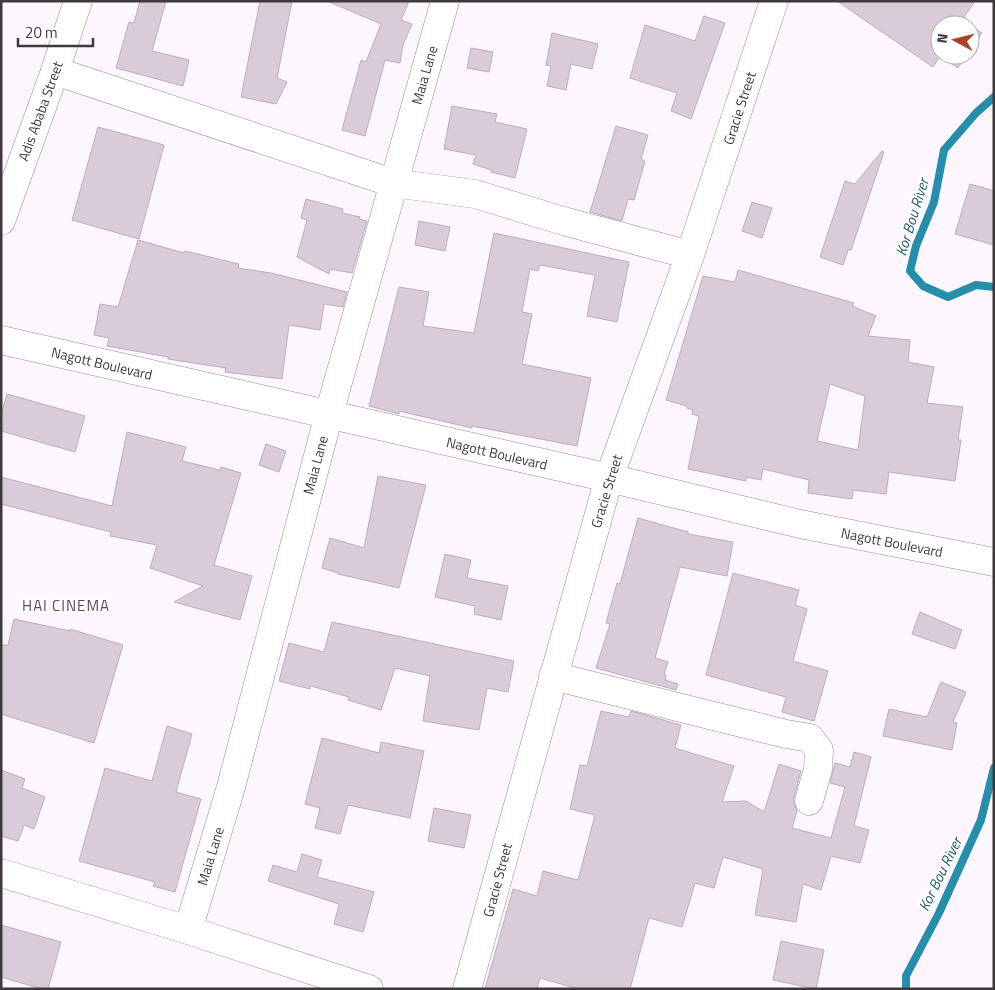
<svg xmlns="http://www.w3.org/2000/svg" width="995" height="990" viewBox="0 0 995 990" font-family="'Titillium Web',sans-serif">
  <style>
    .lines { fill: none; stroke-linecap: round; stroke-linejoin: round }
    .stream { stroke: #248eab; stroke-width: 8 }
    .building { fill: #d9cbd8; stroke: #bcaebb; fill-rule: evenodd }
    .street-casing { stroke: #988b97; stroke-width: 29 }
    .secondary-casing { stroke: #988b97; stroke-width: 29 }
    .street { stroke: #fff; stroke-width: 28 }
    .secondary { stroke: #fff; stroke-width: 28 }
    .labels { text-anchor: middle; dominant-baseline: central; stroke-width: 5; stroke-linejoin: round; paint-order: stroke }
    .street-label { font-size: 14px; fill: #3f393e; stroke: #fff }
    .water-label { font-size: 15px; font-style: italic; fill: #265c6d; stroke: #fff }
    .neighbourhood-label { font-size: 15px; letter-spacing: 1px; fill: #574b56; stroke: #fff }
  </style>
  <rect width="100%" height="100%" fill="#fef6fe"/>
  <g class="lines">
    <!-- stream -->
    <path class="stream" d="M994 97 976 113 944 150 934 202 916 246 910 271 923 286 948 297 976 285 994 287
      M906 989V976L939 913 981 820 994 768"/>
  </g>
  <!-- building -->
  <path class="building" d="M140 1H166L152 51 189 60 183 86 116 68 129 22 134 23Z
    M260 1H292L277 78 287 82 276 104 241 97Z
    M327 1H409L401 20 412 24 403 45 400 63 385 60 365 136 342 130 361 60 366 62 381 24Z
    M837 1H975L964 17 966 18 964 21 982 33 970 51V25H940V55H967L958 68 940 56 933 67Z
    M704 16 725 23 691 119 671 111 677 93 630 78 645 25 695 41Z
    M552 33 598 44 592 69 571 64 566 90 547 86 551 66 546 65Z
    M471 48 493 52 489 72 467 68Z
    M452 106 497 114 495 122 527 129 515 178 491 172V170L473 164 476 155 444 149Z
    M616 126 648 135 641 159 645 161 634 200 628 199 622 221 590 212Z
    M98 127 164 145 139 239 72 220Z
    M882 151 884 152 851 250H848L843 265 820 257 845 181 855 184Z
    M970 184 994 191V245L955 234Z
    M306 199 343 209 342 213 360 217 359 219 367 221 352 273 330 269 329 274 297 257 307 220 301 218Z
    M752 202 772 208 762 238 742 231Z
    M419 221 450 227 445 251 415 245Z
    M494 233 629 262 617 322 587 316 595 275 540 265 538 271 530 269 522 312 532 314 522 364 591 378 577 446 472 426V428L399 411V414L369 406 399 287 429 292 423 326 474 333Z
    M138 240 184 253 185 251 239 264 238 268 271 273 347 292 343 307 324 304 320 330 289 325 282 379 225 372 226 368 168 359V357L107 346 109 338 94 335 100 304 118 307Z
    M738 270 854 303 852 306 876 316 868 336 910 340 908 362 934 367 927 403 963 407 958 440H961L955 481 889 472 886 494 853 490 852 499 808 493 809 480 763 469 761 480 746 477V481L688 469 699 416 692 414 693 410 687 408V406L666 400 703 276 735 282ZM830 384 865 396 858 450 817 441Z
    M7 394 85 416 75 452 1 431V415Z
    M127 432 186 447 182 461 220 470 221 467 241 473 214 565 252 576 240 620 174 602 203 586 150 568 157 545 110 536 111 532 1 504V477L112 506Z
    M266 444 286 451 279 472 259 465Z
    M378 476 426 485 399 588 338 574V573L322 568 330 538 364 548Z
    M638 518 688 532V534L733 542 727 576 680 567 655 658 668 662 664 674 666 675 665 680 678 684 676 690 596 668 610 624 606 623 617 583 620 584Z
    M445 554 471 560 467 578 508 586 501 620 474 614 475 606 435 597Z
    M733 573 799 590 795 605 807 609 793 661 828 671 814 721 782 712 786 697 706 675Z
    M920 612 962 630 955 649 912 634Z
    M14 619 70 631V629L123 645 94 743 1 714V645H8Z
    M332 622 514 661 508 692 487 688 479 730 423 721 430 676 395 668 381 710 348 700 349 697 311 686 310 689 279 681 289 643 324 652Z
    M941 682 966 692 953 722 957 723 952 750 883 736 889 709 927 717Z
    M601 711 629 717 631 711 681 725 675 748 734 766 722 802 746 801 764 812 779 764 801 771 794 797V804L797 811 792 828 831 838 845 787 830 783 835 763 850 767 854 752 871 757 854 826 869 830 860 863 831 856 821 890 803 884 796 922 755 915 763 869 723 857 714 888 695 883 682 927 649 918 630 989H578L540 978 537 989H485L513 889 537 896 543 871 578 880 595 815 570 809 580 765 587 766Z
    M167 726 192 734 176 792 201 799 175 892 153 886 155 882 79 861 105 768 152 781Z
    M322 738 379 753 381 742 424 751 410 818 348 805 340 834 315 828 320 808 305 804Z
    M1 770 25 779 22 788 45 797 34 829 24 825 18 841 1 836Z
    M434 808 471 815 464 848 428 841Z
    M302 854 322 860 317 877 374 892 363 932 334 924 339 904 268 881 273 865 297 872Z
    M1 925 61 942 48 989H42L1 977Z
    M781 941 824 950 816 989 773 980Z"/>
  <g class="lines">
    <!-- street casing -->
    <g class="street-casing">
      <path id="street" d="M55 71 393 183 475 194 567 222 690 255
        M553 676 786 734 810 738 819 750 818 769 809 801
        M1 873 188 930 369 989
        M188 930 231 787 329 414 445 1
        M467 989 609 478 690 255 774 1"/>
    </g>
    <!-- secondary casing -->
    <g class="secondary-casing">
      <path id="secondary" d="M1 221 55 71 78 1
        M1 340 609 478 800 524 994 562"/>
    </g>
    <!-- street -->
    <use href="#street" class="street"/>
    <!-- secondary -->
    <use href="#secondary" class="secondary"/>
  </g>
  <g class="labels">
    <!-- street labels -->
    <g class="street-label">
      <text transform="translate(424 75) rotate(-74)">Maia Lane</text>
      <text transform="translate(739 108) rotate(-72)">Gracie Street</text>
      <text transform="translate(40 111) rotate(-70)">Adis Ababa Street</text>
      <text transform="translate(102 363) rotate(13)">Nagott Boulevard</text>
      <text transform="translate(497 453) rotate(13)">Nagott Boulevard</text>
      <text transform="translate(315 465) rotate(-75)">Maia Lane</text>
      <text transform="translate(606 491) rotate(-73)">Gracie Street</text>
      <text transform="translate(892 542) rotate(11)">Nagott Boulevard</text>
      <text transform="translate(210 856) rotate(-73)">Maia Lane</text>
      <text transform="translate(497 880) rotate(-75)">Gracie Street</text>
    </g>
    <!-- water labels -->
    <g class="water-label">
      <text transform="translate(912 217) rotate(-73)">Kor Bou River</text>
      <text transform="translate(940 874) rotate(-64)">Kor Bou River</text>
    </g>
    <!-- neighbourhood labels -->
    <g class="neighbourhood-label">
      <text x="66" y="605">HAI CINEMA</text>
    </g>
  </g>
  <!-- border -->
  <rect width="995" height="990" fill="none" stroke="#3f393e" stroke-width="5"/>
  <!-- north arrow -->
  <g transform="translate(955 40) rotate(277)"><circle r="24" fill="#ffffff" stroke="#b2b0b2"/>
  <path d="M0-4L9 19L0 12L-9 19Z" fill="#aa4225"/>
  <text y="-8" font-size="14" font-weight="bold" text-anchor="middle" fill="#3f393e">N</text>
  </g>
  <!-- scale -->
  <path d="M18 38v8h75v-8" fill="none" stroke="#3f393e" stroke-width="2.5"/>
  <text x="25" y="38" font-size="15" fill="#3f393e" stroke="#ffffff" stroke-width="4" paint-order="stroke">20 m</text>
</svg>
